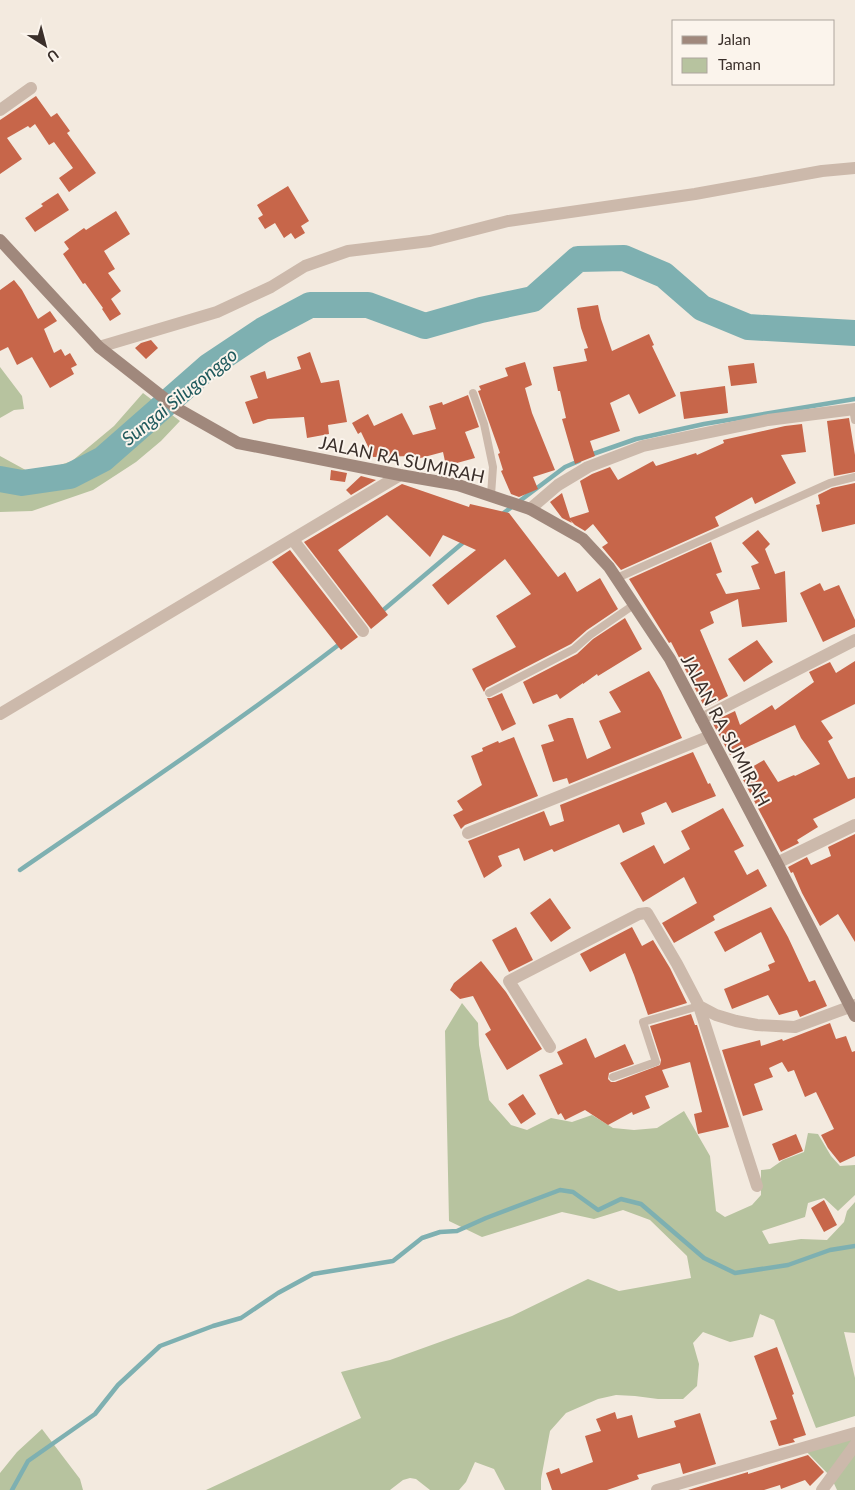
<svg xmlns="http://www.w3.org/2000/svg" width="855" height="1490" viewBox="0 0 855 1490" font-family="Lato,sans-serif">
  <style>
    .green { fill: #b7c39f }
    .lines { fill: none; stroke-linecap: round; stroke-linejoin: round }
    .stream { stroke: #7eb0b1; stroke-width: 4.5 }
    .river { stroke: #7eb0b1; stroke-width: 26 }
    .building { fill: #c7664a }
    .service { stroke: #ccb9ab; stroke-width: 8 }
    .minor { stroke: #ccb9ab; stroke-width: 12 }
    .secondary { stroke: #a0887c; stroke-width: 12 }
    .labels { text-anchor: middle; dominant-baseline: central; stroke-width: 4; stroke-linejoin: round; paint-order: stroke }
    .street-label { font-size: 18px; fill: #3a2f2a; stroke: #fbf4ec }
    .water-label { font-size: 19px; font-style: italic; fill: #1f595c; stroke: #fbf4ec }
  </style>
  <rect width="100%" height="100%" fill="#f3eadf"/>
  <!-- green -->
  <path class="green" d="M0 367 22 396 24 409 14 410 0 418Z
    M143 393 180 421 161 441 136 462 93 490 32 511 0 512V456L33 474 72 461 114 426Z
    M462 1003 478 1023 479 1045 489 1100 511 1125 527 1130 551 1118 572 1122 592 1115 613 1128 634 1130 657 1128 684 1111 710 1156 716 1211 725 1217 752 1205 761 1195V1170L770 1169 783 1160 804 1152 808 1133 818 1134 831 1156 840 1166 855 1165V1195L838 1211 824 1198 808 1203 805 1217 762 1231 769 1244 801 1239 827 1240 844 1222 847 1211 855 1202V1333L844 1332 855 1378V1416L816 1428 774 1320 760 1314 753 1337 730 1342 703 1332 693 1343 699 1364 697 1386 683 1399H658L635 1396 616 1395 598 1399 566 1413 550 1431 541 1479V1490H505L494 1469 475 1462 466 1482 459 1490H430L416 1479 410 1478 403 1480 390 1490H206L361 1418 341 1372 390 1360 512 1316 588 1279 619 1291 691 1278 687 1256 650 1220 623 1210 594 1219 562 1212 482 1237 449 1221 445 1031Z
    M42 1429 80 1479 83 1490H0V1473L17 1452Z
    M855 1433V1490H837L831 1477 803 1448Z"/>
  <g class="lines">
    <!-- stream -->
    <path class="stream" d="M590 455 636 439 704 424 855 399
      M501 515 565 467 579 461
      M381 612 465 541
      M20 870C128 796 237 723 341 643
      M12 1490 28 1461 95 1414 118 1385 160 1346 213 1326 241 1318 278 1293 313 1274 393 1261 422 1238 440 1232 457 1231 486 1218 560 1190 573 1192 598 1210 621 1199 641 1204 704 1258 735 1273 788 1265 830 1250 855 1246"/>
    <!-- river -->
    <path class="river" d="M0 479 22 483 70 476 103 459 209 366 263 330 310 305H368L425 326 481 310 533 299 578 259 624 258 664 275 702 308 748 327 855 333"/>
  </g>
  <!-- building -->
  <path class="building" d="M36 96 51 117 57 113 70 131 67 133 96 173 69 192 59 178 73 168 54 142 49 145 35 124 30 128 28 126 7 138 22 159 0 174V120Z
    M288 186 309 221 301 226 305 233 295 239 291 233 284 238 275 223 265 229 258 218 263 215 257 205Z
    M58 193 69 210 35 232 25 218 43 206 41 204Z
    M116 211 130 234 104 251 115 269 108 273 121 291 111 299 121 314 110 321 102 309 103 308 85 283 83 284 63 254 69 249 64 242 84 228 86 230Z
    M14 280 22 290 38 319 50 311 57 321 44 329 54 353 61 349 65 356 70 353 77 365 71 368 74 374 50 388 32 357 17 365 8 347 0 351V290Z
    M598 305 601 319 612 351 649 334 654 345 652 346 676 396 639 414 629 394 610 403 620 431 590 441 595 456 575 464 562 419 566 418 560 391H558L553 367 587 361 584 349 588 348 581 328 577 308Z
    M151 340 158 348 146 359 135 348 141 343Z
    M310 352 321 383 339 380 347 422 328 425 329 434 307 438 304 417 268 419 253 424 245 402 258 398 250 376 265 371 267 379 301 369 297 357Z
    M525 362 532 385 525 388 532 413 555 470 533 477 538 489 519 497 511 494 501 471 503 470 498 454 500 453 478 391 481 390 479 386 508 376 505 368Z
    M754 363 757 383 731 386 728 366Z
    M725 386 728 413 684 419 680 392Z
    M468 395 479 427 465 432 475 458 446 466 443 452 413 460 412 456 373 457 361 432 358 434 352 423 368 414 374 426 402 413 413 435 436 429 429 406 442 402 443 405Z
    M849 418 855 455V472L834 476 827 421Z
    M802 424 806 452 781 455 796 483 755 504 752 497 715 517 719 526 621 570 602 547 608 543 593 524 585 531 575 525 570 520 572 523 562 518 550 502 562 493 570 518 589 512 580 481 592 474 610 467 618 480 653 461 656 466 696 453 697 455 724 443 723 440 785 426Z
    M331 470 347 473 345 482 330 480Z
    M361 476 376 480 351 495 346 490Z
    M855 483V524L822 532 816 505 820 504 818 495 832 488Z
    M402 484 469 507 470 504 509 513 558 577 565 572 577 592 600 578 618 609 587 630 571 644 486 688 484 692 472 669 516 647 496 616 531 594 505 559 448 605 432 585 476 550 443 535 430 557 387 515 338 550 388 615 371 629 304 542Z
    M758 530 770 544 765 549 775 574 785 571 787 622 742 627 738 599 710 612 714 623 700 630 728 696 705 708 671 642 669 643 629 579 711 542 722 572 716 574 726 594 760 589 751 566 759 563 742 543Z
    M290 550 358 637 341 650 272 562Z
    M820 583 824 591 839 585 855 620V627L823 642 800 593Z
    M625 618 642 649 598 676 597 674 583 684V683L560 699 557 694 533 704 523 682 577 654 593 639Z
    M757 640 773 662 744 682 728 659Z
    M855 661V704L821 721 833 738 828 741 848 779 855 777V798L813 819 818 827 797 840 799 843 781 852 740 774 764 760 778 782 794 775 795 776 820 764 801 738 795 725 730 755 712 722 735 711 740 725 772 705 775 710 814 682 809 672 830 662 836 673Z
    M649 671 661 691 682 738 569 784 567 778 553 782 541 745 554 741 548 725 568 718H573L587 759 611 748 599 721 621 712 609 692Z
    M502 693 516 724 502 731 487 698H491Z
    M514 737 538 796 465 825 461 829 453 815 463 810 457 801 482 785 471 756 483 751 482 748 498 741 499 743Z
    M693 752 708 784 710 783 716 796 672 813 666 802 641 813 645 824 623 833 619 824 554 852 552 849 524 861 519 848 498 856 502 866 484 878 468 841 544 811 550 826 564 821 560 805Z
    M723 808 744 846 734 851 747 875 758 869 767 886 713 916 715 920 674 943 662 923 697 903 684 877 643 902 620 863 654 845 664 864 690 849 681 831Z
    M855 834V942L838 914 820 926 802 893 793 872 791 873 788 867 807 857 811 865 831 856 828 847Z
    M550 898 571 928 551 942 530 913Z
    M771 907 788 937 809 982 815 980 827 1006 800 1017 797 1010 779 1015 768 995 732 1009 724 989 770 970 768 965 775 962 761 932 725 952 714 932Z
    M516 927 533 960 509 972 492 940Z
    M632 927 642 946 653 940 670 968 687 1003 648 1015 634 975 625 953 590 972 580 954Z
    M481 961 506 992 542 1049 507 1070 485 1034 491 1030 473 996 460 999 450 990 454 983Z
    M691 1014 695 1025H697L729 1127 698 1134 694 1114 702 1112 690 1062 662 1070 669 1087 645 1096 650 1108 633 1115 632 1112 608 1125 585 1110 565 1120 561 1113 558 1115 539 1075 563 1064 557 1052 586 1038 595 1058 625 1044 634 1064 609 1073 608 1079 611 1082H615L660 1065 661 1060 650 1026Z
    M830 1023 836 1039 846 1036 852 1052 855 1051V1156L840 1163 828 1148 821 1135 834 1129 816 1092 805 1097 794 1070 788 1072 782 1062 769 1068 773 1077 754 1084 763 1110 743 1116 722 1050 760 1040 761 1046 782 1039 783 1041Z
    M523 1094 536 1114 521 1124 508 1104Z
    M796 1134 803 1151 779 1161 772 1144Z
    M824 1200 837 1225 824 1232 811 1208Z
    M777 1347 794 1394 792 1395 806 1435 793 1439 795 1442 779 1446 770 1421 777 1419 754 1356Z
    M615 1412 617 1419 632 1415 638 1438 676 1427 674 1421 700 1413 716 1464 683 1474 680 1463 637 1475 639 1479 607 1490H552L546 1473 559 1468 561 1474 593 1462 585 1436 601 1431 596 1419Z
    M808 1455 824 1472 810 1486 805 1480 781 1489 780 1485 764 1490H688L748 1472V1474Z"/>
  <g class="lines">
    <!-- service -->
    <path class="service" d="M473 393 484 424 493 467 491 495
      M853 409 855 420
      M617 578 830 483 855 477
      M489 693 574 649 590 635 635 604
      M613 1077 656 1062 643 1022 699 1006"/>
    <!-- minor -->
    <path class="minor" d="M0 110 31 88
      M99 347 217 312 271 287 305 266 348 251 430 241 508 221 695 194 822 171 855 168
      M530 509 558 485 588 467 643 446 768 420 855 409
      M293 540 363 631
      M0 714 400 475
      M701 719 855 640
      M468 833 710 736
      M777 863 855 825
      M699 1006 716 1015 736 1021 757 1025 795 1027 855 1005
      M550 1047 509 981 639 914 647 913 677 964 699 1006 757 1186
      M657 1490 855 1433
      M822 1490 855 1445"/>
    <!-- secondary -->
    <path class="secondary" d="M0 240 99 347 178 409 238 443 400 475 458 485 530 509 583 539 609 567 670 659 777 863 855 1016"/>
  </g>
  <g class="labels">
    <!-- street labels -->
    <g class="street-label">
      <text transform="translate(402 459) rotate(12)">JALAN RA SUMIRAH</text>
      <text transform="translate(726 730) rotate(62)">JALAN RA SUMIRAH</text>
    </g>
    <!-- water labels -->
    <g class="water-label">
      <text transform="translate(179 396) rotate(-39)">Sungai Silugonggo</text>
    </g>
  </g>
  <!-- legend -->
  <rect x="672" y="20" width="162" height="65" fill="#fbf4ec" stroke="#aea59e"/>
  <rect x="682" y="36" width="25" height="8" fill="#a0887c" stroke="#aea59e"/>
  <text x="718" y="45" font-size="15" fill="#3a2f2a">Jalan</text>
  <rect x="682" y="58" width="25" height="15" fill="#b7c39f" stroke="#aea59e"/>
  <text x="718" y="70" font-size="15" fill="#3a2f2a">Taman</text>
  <!-- north arrow -->
  <g transform="translate(45 45) rotate(144)" stroke="#fbf4ec" stroke-width="4" paint-order="stroke">
  <path d="M0-4L9 19L0 12L-9 19Z" fill="#3a2f2a"/>
  <text y="-8" font-size="14" font-weight="bold" text-anchor="middle" fill="#3a2f2a">U</text>
  </g>
</svg>
